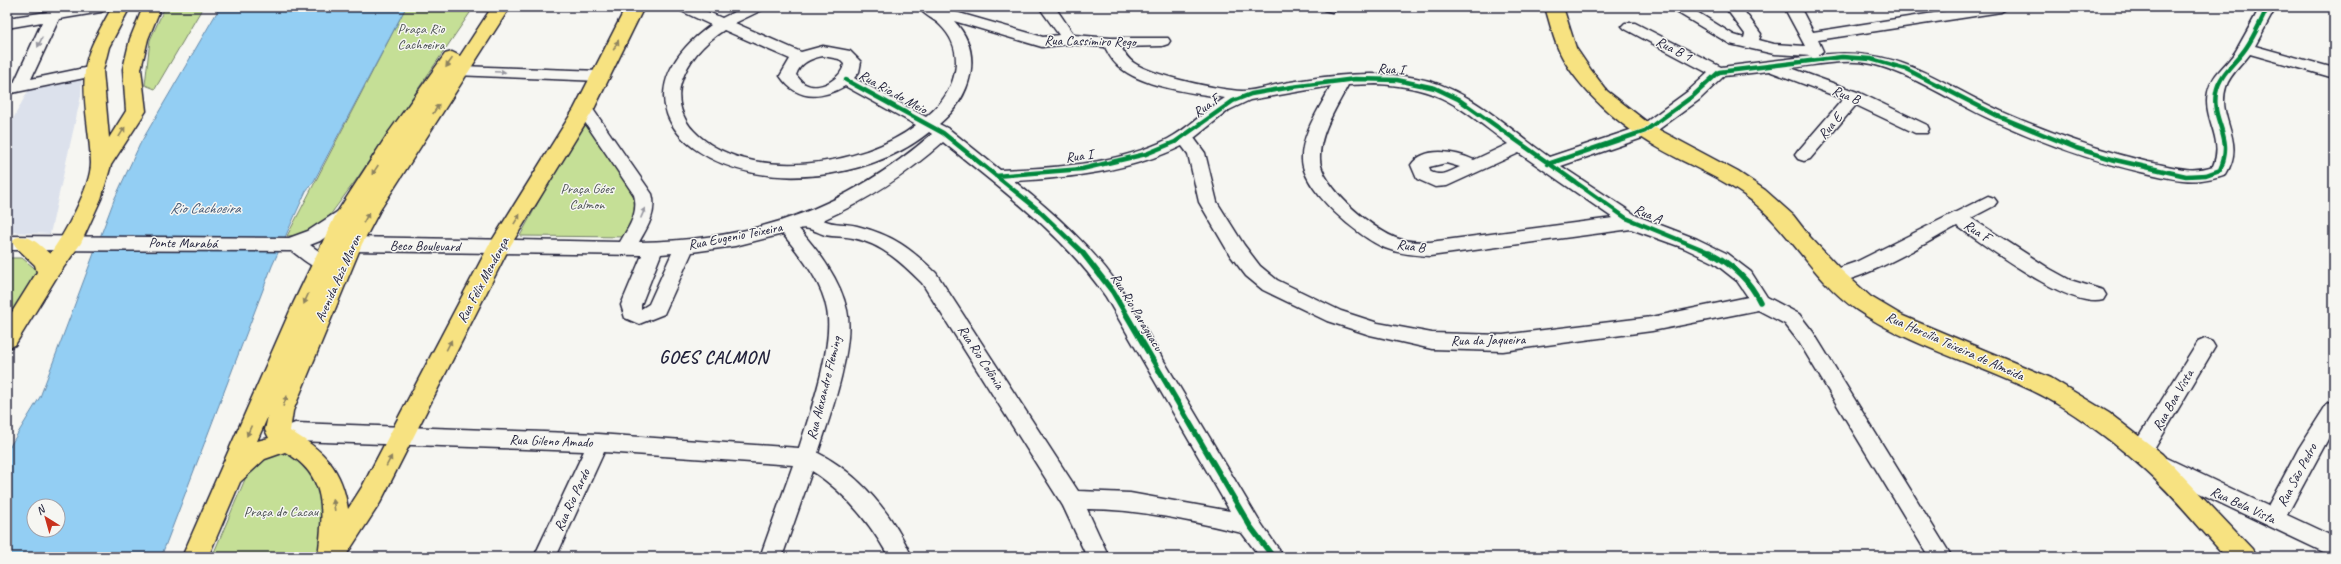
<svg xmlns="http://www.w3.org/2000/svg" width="2341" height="564" viewBox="0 0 2341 564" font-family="Caveat,sans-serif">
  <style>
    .built { fill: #dce1ec }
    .green { fill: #c5df96; stroke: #748068 }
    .water { fill: #93cef3; stroke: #6689a9; fill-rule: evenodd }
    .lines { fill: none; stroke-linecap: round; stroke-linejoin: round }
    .minor-casing { stroke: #22223b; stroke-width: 3 }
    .major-casing { stroke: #22223b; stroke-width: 3 }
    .minor { fill: #f6f6f2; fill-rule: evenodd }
    .major { fill: #f7e281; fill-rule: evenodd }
    .cycleway-far1-casing { stroke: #f6f6f2; stroke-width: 6 }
    .cycleway-casing { stroke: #f6f6f2; stroke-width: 8 }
    .cycleway-far1 { stroke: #00873e; stroke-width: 4.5 }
    .cycleway { stroke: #00873e; stroke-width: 5.5 }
    .oneway { fill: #9797a0 }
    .oneway2 { fill: #8c825e }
    .labels { text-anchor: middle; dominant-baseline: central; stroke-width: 3; stroke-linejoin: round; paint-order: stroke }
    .park-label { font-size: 14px; fill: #4b5152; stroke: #f6f6f2 }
    .street-label { font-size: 14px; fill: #22223b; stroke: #f6f6f2 }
    .water-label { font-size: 15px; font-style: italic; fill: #445672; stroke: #f6f6f2 }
    .district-label { font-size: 18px; font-weight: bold; letter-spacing: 1px; fill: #22223b; stroke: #f6f6f2 }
  </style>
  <rect width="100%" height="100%" fill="#f6f6f2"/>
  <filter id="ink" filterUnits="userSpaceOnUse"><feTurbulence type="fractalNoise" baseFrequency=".025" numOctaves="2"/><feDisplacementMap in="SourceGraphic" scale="8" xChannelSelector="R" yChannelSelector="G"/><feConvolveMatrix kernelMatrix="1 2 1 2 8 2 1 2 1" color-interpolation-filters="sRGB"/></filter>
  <g filter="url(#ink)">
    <!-- built -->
    <path class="built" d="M82 79 81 96 50 234 7 232V130L30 87Z"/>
    <!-- green -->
    <path class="green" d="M165 7H203L155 89 145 85 150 40Z
      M406 7H474L356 180 316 234 287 236Z
      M583 119 645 212 635 237 520 236Z
      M7 258H22L38 271 7 323Z
      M272 453 295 455 324 491 325 557H212L246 477 255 464Z"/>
    <!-- water -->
    <path class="water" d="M220 7H406L314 181 306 191 272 266 161 557H7V451L40 397 114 200 140 144ZM34 506H58V530H34Z"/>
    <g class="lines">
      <!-- minor casing -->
      <g class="minor-casing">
        <path id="minor" d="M49 7H65L64 9 109 7 101 12 59 19 31 79 94 66 100 67 102 71 100 75 94 76 7 94V84L14 83 42 22 7 28V18L47 12Z
          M676 7H697L722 18 744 7H765L762 10 735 23 801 52 823 46 850 51 861 62 859 72 854 78 926 117C955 94 969 53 940 25 935 19 921 14 920 7H938L1043 37 1059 35 1039 7H1055L1074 35 1111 38H1168L1170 41 1168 44 1162 46 1121 47C1125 54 1128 59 1134 63 1153 76 1219 90 1242 91 1255 91 1276 84 1290 82 1331 75 1375 70 1416 78 1468 87 1507 128 1549 157L1639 127 1687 92 1708 73 1625 29 1622 26 1625 23H1635L1721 67 1812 56 1774 54 1730 44 1668 7H1689L1734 35 1744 38 1745 34 1725 7H1741L1761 34 1759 40 1774 44 1805 46 1784 7H1800L1813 32 1972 7H2009L2001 12 1818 40 1823 51 1818 55C1899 45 1936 82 2005 113 2051 133 2098 150 2148 162 2170 166 2191 174 2213 166 2225 138 2202 119 2208 92 2212 73 2228 65 2237 49 2244 36 2253 21 2260 7H2276L2255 46 2334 68V78L2250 54C2242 65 2230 74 2226 87 2216 119 2247 140 2226 174 2193 186 2173 179 2141 172 2089 160 2040 142 1992 120 1952 102 1915 75 1872 64 1846 58 1817 65 1791 68L1860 93 1927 125 1929 129 1927 133H1915L1856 105 1810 159 1804 161 1798 159 1795 155 1798 151 1843 99 1769 71 1724 76 1699 100 1651 135 1561 166 1637 216 1697 239 1726 253 1751 272 1767 297 1799 314 1813 332 1952 557H1929L1799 342 1785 324 1758 310 1652 331 1503 351 1432 349 1370 335 1327 321 1263 290 1246 276 1230 255 1199 202 1188 154 1182 146C1131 171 1070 178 1014 181 1054 213 1090 245 1120 287L1258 519 1284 557H1260L1242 533C1192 521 1138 509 1087 509L1109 557H1087L1063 506 922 283C902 263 882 244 853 238 844 236 834 237 825 235 816 232 808 226 799 229 819 252 840 279 847 310 855 346 830 417 818 453 860 474 893 515 912 557H889C870 523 845 492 812 471L782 557H760L793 465 604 452 556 557H534L584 451 295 441 288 438 284 432 288 426 295 423 598 434 799 448C810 413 834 345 827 310 822 281 801 257 783 234L735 246 692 252 664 314 639 324 625 318 621 305 642 255 351 251 344 249 342 244 344 239 351 237 620 242C629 227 639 213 634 195L576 109 578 105H590L652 194C657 212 648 227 639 242 754 240 844 210 932 134L929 132C884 169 810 184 754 173 663 154 628 85 711 25L679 10ZM954 21 1042 47 1069 44 1105 47C1109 55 1114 64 1122 69 1146 88 1195 93 1225 98 1205 110 1189 128 1168 139 1118 164 1055 168 1000 170L949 129 939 124C971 98 985 53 954 21ZM724 30 790 59 780 76C797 101 820 100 845 86L916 125C863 167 745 184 694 131 682 119 676 100 681 83 688 60 704 43 724 30ZM823 56 839 59 844 64C842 78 820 92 805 84 802 83 799 78 796 75 800 63 811 58 823 56ZM1376 84C1441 87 1459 107 1508 144L1474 160C1457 152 1424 145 1411 165L1417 179 1435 187 1447 186 1519 153 1613 218 1430 242C1420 242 1409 242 1399 239 1375 232 1320 186 1320 159 1319 133 1337 107 1348 85ZM1331 86C1320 108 1301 134 1302 160 1303 190 1358 237 1385 248 1400 254 1415 255 1430 256L1631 229 1684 248 1713 262 1737 281 1748 297 1652 317 1503 335 1432 333 1378 323 1341 311 1277 280 1260 266 1244 245 1217 202 1205 153 1194 138 1229 110 1250 100ZM943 142C1002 190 1063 234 1106 297L1230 511 1130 493 1078 491 936 273C910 248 893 235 857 226 846 223 834 225 823 220 868 200 906 175 943 142ZM1446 163 1460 167C1449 172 1442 177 1431 172L1429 167ZM672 253 649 304 641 309V305L661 254Z
          M1321 7H1340L1332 12 1324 10Z
          M461 66 600 71 606 72 608 76 606 80 600 81 455 75 453 71 455 67Z
          M1988 196 1994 198 1997 202 1994 206 1971 218 2050 269 2070 280 2103 290 2106 295 2103 300C2070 310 1985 245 1957 226 1933 239 1850 289 1827 282L1825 277 1827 272 1856 262Z
          M346 208 352 210 355 214 352 218 320 241 310 245 329 258 331 263 329 268C315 272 303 259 292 251L7 250V236L289 238 308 231 340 210Z
          M2205 339 2212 342 2215 347 2149 458 2141 461 2133 458 2130 452 2133 446 2198 342Z
          M2334 402V428L2287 515 2334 537V557L2151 470 2148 464 2151 458 2159 455 2167 458 2268 506 2299 448 2327 404Z"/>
      </g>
      <!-- major casing -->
      <g class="major-casing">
        <path id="major" d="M112 7H130L109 47 103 71 109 138 126 111 123 69 130 39 143 7H161L148 39 141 69 146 111 111 165 101 199 81 243 56 278 15 345 7 348V320L37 272 35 265 12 243 15 238C30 233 39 245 50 254 64 235 91 187 91 163 90 133 82 100 85 71 87 48 102 27 112 7Z
          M492 7H510L380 210 362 244 293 411 290 431C324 450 342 469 348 509L362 487 488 247 574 109 626 7H644L594 109 509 248 380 503 345 557H318C323 514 329 476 285 452L265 459 240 482 208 557H182L293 304 336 214 389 132 445 54 452 52 460 56ZM268 416 265 430 269 438 257 441Z
          M1545 7H1563L1576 48 1591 70 1607 91 1652 126 1738 172 1765 190 1793 215 1810 237 1842 271 1871 297 1903 316 2051 378 2109 413 2162 454 2252 549 2256 557H2226C2199 528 2173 494 2143 468 2113 441 2069 408 2033 391 1975 363 1910 346 1857 310 1814 281 1791 232 1751 200 1716 173 1673 160 1638 135 1608 115 1570 79 1557 46 1552 33 1549 20 1545 7Z"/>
      </g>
      <!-- minor -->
      <use href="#minor" class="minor"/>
      <!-- major -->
      <use href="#major" class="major"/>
      <!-- cycleway-far1 casing -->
      <g class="cycleway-far1-casing">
        <path id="cycleway-far1" d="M846 80 943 133 1036 208 1083 253
          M1548 164 1645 131 1693 96 1719 72 1842 57 1871 59 1906 69 1998 116 2076 148 2115 160 2186 176 2206 175 2220 170C2235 136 2211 123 2216 93 2219 74 2236 63 2246 48 2255 35 2261 20 2268 7
          M996 176 1082 169 1146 154 1175 142 1233 101 1251 94 1292 87 1355 79 1397 80 1435 88 1458 99 1626 218 1711 253"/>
      </g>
      <!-- cycleway casing -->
      <g class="cycleway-casing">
        <path id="cycleway" d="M1082 252 1113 292 1250 526 1273 557
          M1709 252C1732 264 1749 279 1760 302"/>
      </g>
      <!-- cycleway-far1 -->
      <use href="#cycleway-far1" class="cycleway-far1"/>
      <!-- cycleway -->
      <use href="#cycleway" class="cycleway"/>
    </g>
    <!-- one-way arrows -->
    <defs><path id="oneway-solid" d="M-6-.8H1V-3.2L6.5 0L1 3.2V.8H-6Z"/></defs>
    <g class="oneway">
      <use href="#oneway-solid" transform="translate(40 42) rotate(115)"/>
      <use href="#oneway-solid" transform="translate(500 72) rotate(2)"/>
      <use href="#oneway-solid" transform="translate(643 213) rotate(-67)"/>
    </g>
    <g class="oneway2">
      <use href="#oneway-solid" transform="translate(616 45) rotate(-63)"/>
      <use href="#oneway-solid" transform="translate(449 63) rotate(125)"/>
      <use href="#oneway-solid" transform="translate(436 109) rotate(-57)"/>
      <use href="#oneway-solid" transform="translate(122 132) rotate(-58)"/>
      <use href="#oneway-solid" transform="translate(375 170) rotate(123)"/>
      <use href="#oneway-solid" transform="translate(366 218) rotate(-61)"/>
      <use href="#oneway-solid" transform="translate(517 219) rotate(-59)"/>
      <use href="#oneway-solid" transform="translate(306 299) rotate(114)"/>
      <use href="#oneway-solid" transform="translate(449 345) rotate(-63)"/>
      <use href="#oneway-solid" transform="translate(285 401) rotate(-70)"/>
      <use href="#oneway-solid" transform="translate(249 431) rotate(114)"/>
      <use href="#oneway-solid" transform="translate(389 461) rotate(-62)"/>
      <use href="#oneway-solid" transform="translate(334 505) rotate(-98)"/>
    </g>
  </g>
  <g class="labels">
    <!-- park labels -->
    <g class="park-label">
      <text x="421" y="28">Praça Rio<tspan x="421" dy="16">Cachoeira</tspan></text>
      <text x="587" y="188">Praça Góes<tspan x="587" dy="16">Calmon</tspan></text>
      <text x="281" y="511">Praça do Cacau</text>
    </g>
    <!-- street labels -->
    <g class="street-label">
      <text transform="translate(1090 41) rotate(1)">Rua Cassimiro Rego</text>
      <text transform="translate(1674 49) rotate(27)">Rua B 1</text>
      <text transform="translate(1391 69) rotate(3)">Rua I</text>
      <text transform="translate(893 92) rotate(29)">Rua Rio do Meio</text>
      <text transform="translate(1846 95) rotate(22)">Rua B</text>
      <text transform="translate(1206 106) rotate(-35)">Rua F</text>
      <text transform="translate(1830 126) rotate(-50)">Rua E</text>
      <text transform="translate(1079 156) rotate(-8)">Rua I</text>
      <text transform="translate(1648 214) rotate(24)">Rua A</text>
      <text transform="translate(1977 231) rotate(33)">Rua F</text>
      <text transform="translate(735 236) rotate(-11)">Rua Eugenio Teixeira</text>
      <text transform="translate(183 243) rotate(1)">Ponte Marabá</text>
      <text transform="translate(425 246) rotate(1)">Beco Boulevard</text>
      <text transform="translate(1411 246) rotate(8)">Rua B</text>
      <text transform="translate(338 278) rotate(-66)">Avenida Aziz Maron</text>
      <text transform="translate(483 280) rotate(-62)">Rua Félix Mendonça</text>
      <text transform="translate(1137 312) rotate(59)">Rua Rio Paraguacu</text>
      <text transform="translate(1488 340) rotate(-1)">Rua da Jaqueira</text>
      <text transform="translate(1955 346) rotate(24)">Rua Hercília Teixeira de Almeida</text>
      <text transform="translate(981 357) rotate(57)">Rua Rio Colônia</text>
      <text transform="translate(824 388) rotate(-76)">Rua Alexandre Fleming</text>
      <text transform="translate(2173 400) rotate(-60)">Rua Boa Vista</text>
      <text transform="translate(551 441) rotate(2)">Rua Gileno Amado</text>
      <text transform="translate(2297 475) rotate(-62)">Rua São Pedro</text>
      <text transform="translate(572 500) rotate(-65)">Rua Rio Pardo</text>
      <text transform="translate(2243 505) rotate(25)">Rua Bela Vista</text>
    </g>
    <!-- water labels -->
    <g class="water-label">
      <text x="205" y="208">Rio Cachoeira</text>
    </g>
    <!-- district labels -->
    <g class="district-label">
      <text x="714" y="357">GOES CALMON</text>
    </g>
  </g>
  <!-- margin -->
  <rect width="2341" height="564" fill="none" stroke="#f6f6f2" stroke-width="24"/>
  <rect x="12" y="12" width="2317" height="540" fill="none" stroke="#22223b" stroke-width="1.5" filter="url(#ink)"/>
  <!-- north arrow -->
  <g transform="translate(46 518) rotate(323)"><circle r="19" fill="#f6f6f2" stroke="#a1a1a9"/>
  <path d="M0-3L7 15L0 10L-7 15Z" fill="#c8321e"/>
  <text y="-6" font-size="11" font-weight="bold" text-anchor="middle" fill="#22223b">N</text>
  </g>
</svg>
